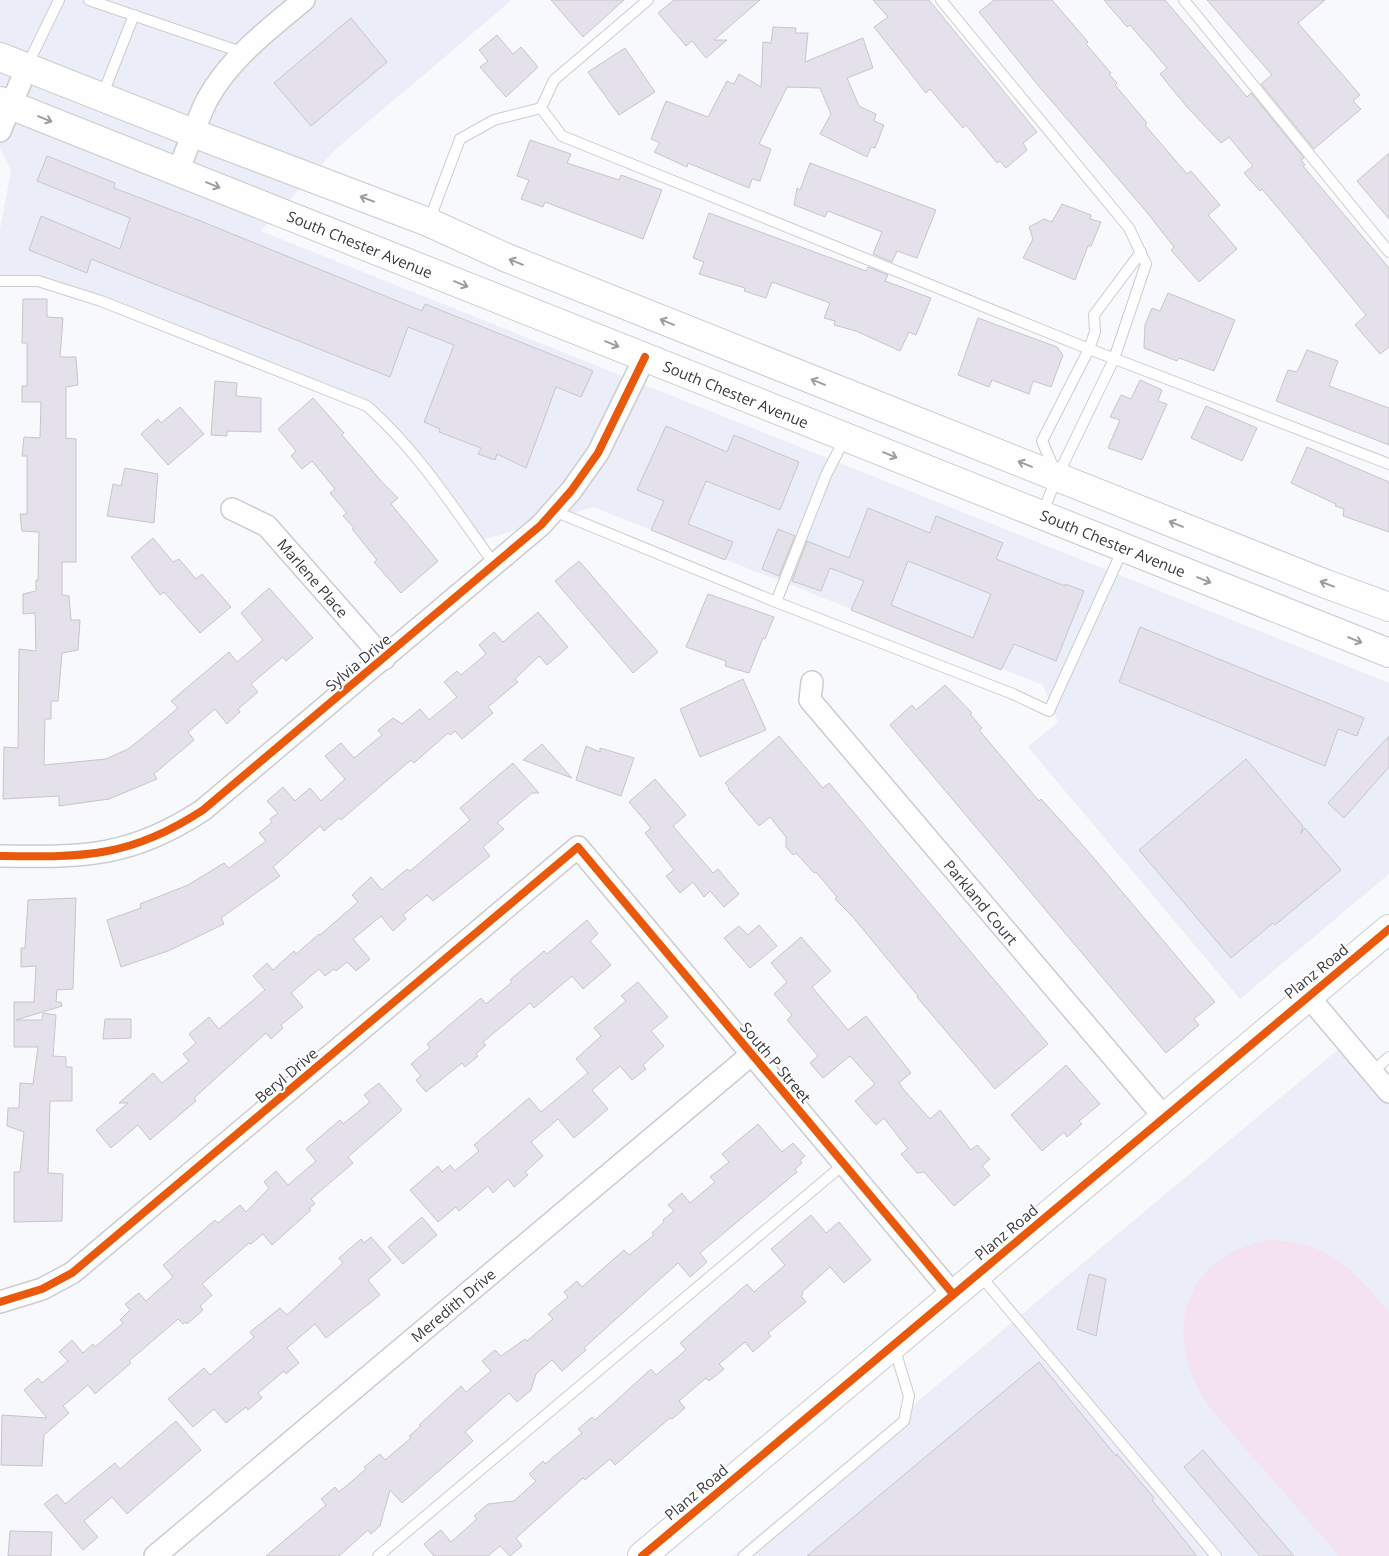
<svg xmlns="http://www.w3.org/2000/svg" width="1389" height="1556" viewBox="0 0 1389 1556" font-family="'Open Sans',sans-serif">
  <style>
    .built { fill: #ebeef9 }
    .green { fill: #f4e2f0 }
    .building { fill: #e5e1eb; stroke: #c6c6c9; fill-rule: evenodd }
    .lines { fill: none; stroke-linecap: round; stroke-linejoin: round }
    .lane-casing { stroke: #cbcccf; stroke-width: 12 }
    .street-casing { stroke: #cbcccf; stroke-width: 24 }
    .secondary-casing { stroke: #cbcccf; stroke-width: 30 }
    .lane { stroke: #fefeff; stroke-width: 10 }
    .street { stroke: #fefeff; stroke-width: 21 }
    .secondary { stroke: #fefeff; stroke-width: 28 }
    .cycleway-casing { stroke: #fff; stroke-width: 11 }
    .cycleway { stroke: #e8590c; stroke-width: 8 }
    .oneway { stroke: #9c9c9e }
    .labels { text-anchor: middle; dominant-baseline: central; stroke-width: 4; stroke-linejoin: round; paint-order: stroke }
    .street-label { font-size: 15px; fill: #393a3e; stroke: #fff }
  </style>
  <rect width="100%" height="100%" fill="#f8f9fd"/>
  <!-- built -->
  <path class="built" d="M0 0H512L336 149 261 231 1389 683V874L1240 999 1028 747 1058 722 1043 685 593 507 479 541 369 410 49 283 0 281V229L11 171 0 148Z
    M1347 1042 1389 1092V1556H733Z"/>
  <!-- green -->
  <path class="green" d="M1268 1240C1328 1240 1352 1269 1389 1312V1556H1339L1210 1408C1161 1338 1179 1258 1268 1240Z"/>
  <!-- building -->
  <path class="building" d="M551 0H624L583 37Z
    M674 0H760L714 40H727L706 58 692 41 686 46 658 13Z
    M873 0H929L1037 132 1023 143 1027 150 1006 168 1000 161 997 163 966 125 963 128 930 89 926 93 874 27 888 17Z
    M994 0H1052L1088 42 1086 44 1111 73 1109 74 1117 83 1115 85 1147 123 1145 125 1187 174 1191 171 1220 205 1208 215 1237 249 1199 282 1171 250 1174 247 1145 210 1037 84 979 12Z
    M1104 0H1165L1247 97 1251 93 1304 158 1301 160 1305 165 1303 166 1389 268V347L1380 354 1355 325 1366 315 1294 227 1262 189 1260 191 1244 173 1253 166 1229 137 1221 143 1188 108 1160 74 1167 68 1130 25 1127 27Z
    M1207 0H1325L1298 23 1360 95 1353 101 1361 109 1314 149 1261 84 1272 75Z
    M351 18 387 62 311 126 274 83Z
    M773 27 796 28 795 33H808L805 62 863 38 873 68 847 78 859 106 876 114 874 121 884 125 875 148 871 147 867 157 820 134 831 114 820 88 787 87 759 144 771 149 760 181 752 179 749 188 688 163 687 167 654 152 660 143 651 139 666 101 708 117 727 81 734 84 739 74 761 87 763 42 771 43Z
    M497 35 513 54 521 47 538 67 506 97 480 67 488 61 479 50Z
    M625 48 655 92 619 115 588 72Z
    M530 140 571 154 567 163 619 180 621 175 662 190 643 239 545 202 543 207 521 199 529 180 517 176Z
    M1389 153V219L1357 181Z
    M47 156 115 183 114 188 198 220 422 311 425 304 593 371 581 397 556 387 526 468 497 454 495 460 478 454 481 448 439 432 440 429 424 422 454 345 408 327 390 377 91 259 87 273 29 250 41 216 120 249 130 218 37 181Z
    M810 163 936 210 917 258 897 251 892 262 873 254 882 232 828 211 825 217 794 205 797 188 800 190Z
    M1062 204 1091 215 1090 219 1101 222 1091 246H1088L1075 280 1023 258 1033 239 1029 227 1044 219 1052 222Z
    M709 213 866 271 868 267 888 275 885 281 931 298 916 335 909 332 900 351 856 331 834 325 835 321 824 318 830 303 772 282 766 298 744 291 745 288 699 274 704 262 693 258Z
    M1168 293 1235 320 1214 371 1179 358 1177 361 1144 348 1145 325 1152 308 1160 311Z
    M23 299H47V317L63 318 60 357H76L78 385 66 387V438L76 439V562H62V595L69 596 71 620H80L78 650 62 653 58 701H51V719H45L44 765 106 759 128 749 147 734 178 708 171 701 229 652 237 662 263 640 241 613 269 588 313 638 286 661 283 657 251 684 258 692 238 709 240 712 227 724 215 709 188 732 194 740 154 774 157 779 109 799 59 806V796L3 799 4 747 18 748 19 649 36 651 35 613 23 614V594L36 591V580H38L39 532 22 531 20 514H27V456H22L24 437 40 438 41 402H22V386H27V343H22Z
    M978 318 1057 347 1063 355 1051 387 1033 381 1029 394 992 380 989 387 958 375Z
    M1307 350 1338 361 1329 386 1389 408V445L1276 401 1288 370 1297 372Z
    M1140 380 1162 390 1158 401 1167 404 1142 460 1108 448 1120 420 1110 417 1121 395 1131 399Z
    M215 381 237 383 236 396 261 398V432L227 431V436L211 435Z
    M313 398 344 433 342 435 382 482 398 498 391 504 438 561 401 593 374 562 377 560 352 529 354 528 343 516 347 513 330 493 335 489 312 461 302 469 291 456 296 451 278 429Z
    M1206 406 1257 428 1242 461 1191 438Z
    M180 407 204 434 168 465 141 434 158 419 161 423Z
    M666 426 727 452 734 435 799 462 780 510 706 481 688 524 733 542 725 560 651 530 664 501 637 490Z
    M1307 447 1389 482V532L1343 516 1344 509 1335 506 1336 504 1291 483Z
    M125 468 158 474 154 523 107 516 113 484 121 486Z
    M868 508 930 533 936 516 1003 543 996 559 1065 586V584L1084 591 1056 661 1014 644 1001 670 851 610 864 581 830 568 821 591 792 581 807 541 849 558ZM908 561 991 594 973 638 891 605Z
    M778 529 795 536 779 576 762 569Z
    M153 538 173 562 179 559 196 579 202 574 231 607 200 633 164 592 160 595 131 557Z
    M579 561 658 652 633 673 555 581Z
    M708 594 774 617 765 639 763 638 749 673 725 666 726 661 686 647Z
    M538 612 568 647 547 665 539 656 515 679 518 682 488 707 493 713 462 739 455 731 450 735 448 733 414 763 411 760 341 820 339 818 324 831 320 826 273 867 280 876 221 918 224 924 168 951 121 967 107 920 141 908 140 904 188 885 224 863 229 868 266 841 259 833 272 822 270 819 278 813 267 801 283 787 295 801 310 788 321 801 345 779 325 756 341 743 354 758 382 735 378 730 393 718 402 724 420 709 429 720 457 697 444 682 457 671 461 675 486 654 479 645 494 632 503 642Z
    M1140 627 1364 718 1357 736 1338 729 1325 766 1119 682Z
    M743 679 766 730 700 757 680 709Z
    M945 685 972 713 970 714 982 728 979 730 1039 801 1041 799 1086 849 1215 1002 1194 1019 1199 1025 1166 1053 890 725 912 705 916 710Z
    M779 736 823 788 829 783 1048 1044 995 1089 917 997 918 996 852 916 835 899 837 897 816 872 814 873 796 853 793 855 786 847V837L770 817 759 826 728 789 729 788 725 783Z
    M1389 736V767L1344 818 1328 803Z
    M542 744 572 778 523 760Z
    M586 746 600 752V748L634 758 621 796 576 780Z
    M1246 759 1303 826 1301 833 1305 828 1341 870 1275 925 1273 923 1231 958 1139 850Z
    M513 763 539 793H532L497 823 504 829 483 847 490 856 433 901 427 895 403 915 406 919 393 931 381 916 353 939 370 959 356 971 347 962 336 971 334 969 325 976 319 969 291 993 303 1007 281 1025 283 1028 271 1039 266 1033 194 1098 196 1101 150 1140 138 1125 111 1148 96 1130 128 1103H119L153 1073 162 1083 189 1061 183 1054 196 1043 189 1034 209 1017 219 1029 265 990 253 976 267 963 273 970 294 951 296 954 319 934 320 935 358 902 352 895 371 877 382 890 407 869 410 871 470 820 460 808Z
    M655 779 686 815 673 826 713 873 718 869 739 894 724 907 710 891 704 897 693 882 680 893 666 876 674 870 645 833 651 828 629 802Z
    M76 898 73 989 57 990 56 1002H61L62 1006 16 1020H42L43 1013 56 1015 53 1056 66 1057V1067H72V1101H50L48 1173 63 1174 62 1221 14 1222V1172H20L24 1132 7 1126 8 1108H19L20 1083 33 1084 38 1047H14V1002H34L36 966 21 967V948H25L28 900Z
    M587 920 598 934 590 941 611 965 583 989 572 976 534 1008 530 1003 483 1042 486 1045 476 1054 478 1056 465 1067 462 1063 426 1092 416 1080 421 1076 411 1064 430 1048 427 1044 481 998 486 1004 512 982 510 980 544 951 547 954Z
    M759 925 777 946 750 968 724 938 739 926 748 935Z
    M801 937 831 971 812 987 848 1030 866 1016 911 1073 899 1083 904 1090 930 1119 940 1110 971 1150 977 1145 990 1159 982 1166 990 1175 954 1206 924 1172 917 1173 901 1154 908 1149 884 1118 876 1125 855 1101 875 1084 850 1056 823 1078 810 1063 818 1056 787 1020 792 1015 774 994 787 982 771 963Z
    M638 982 668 1017 651 1031 664 1046 643 1065 646 1069 632 1080 620 1066 592 1090 608 1109 574 1138 558 1119 531 1142 543 1156 525 1172 528 1175 514 1187 508 1179 493 1193 488 1186 459 1211 456 1207 438 1222 410 1190 438 1166 442 1172 450 1165 455 1171 479 1151 474 1145 529 1098 541 1112 588 1073 576 1059 601 1036 594 1028 626 1001 621 996Z
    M105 1019H131V1038L103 1039Z
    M1066 1065 1100 1104 1079 1121 1082 1124 1067 1137 1064 1132 1042 1151 1011 1115Z
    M379 1083 402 1110 348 1157 353 1163 311 1199 315 1204 309 1208 311 1210 272 1245 263 1234 251 1244 249 1243 202 1284 212 1295 200 1306 203 1310 187 1324 186 1322 183 1324 178 1319 129 1361 131 1363 95 1394 88 1385 63 1406 69 1413 44 1435 42 1466 1 1465 2 1415 47 1418 24 1390 38 1378 42 1383 68 1361 59 1352 72 1340 83 1353 93 1344 95 1347 123 1323 120 1320 130 1310 125 1304 139 1293 146 1301 173 1277 163 1265 215 1220 218 1223 240 1205 246 1212 269 1188 264 1182 276 1171 288 1185 316 1161 306 1149 340 1120 343 1124 370 1102 364 1095Z
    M758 1124 782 1152 793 1143 805 1156 800 1160 802 1163 795 1169 797 1172 700 1253 707 1262 690 1277 678 1263 584 1348 586 1350 562 1371 552 1360 536 1374 531 1390 517 1402 509 1393 465 1432 473 1441 402 1503 390 1490 380 1526 371 1534 368 1530 339 1556H266L326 1505 321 1499 335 1487 339 1492 366 1469 364 1467 380 1454 385 1460 411 1438 409 1436 421 1426 419 1425 461 1386 466 1392 491 1371 482 1361 495 1350 501 1356 525 1339 527 1341 553 1319 548 1314 568 1297 564 1292 577 1281 582 1287 624 1250 629 1255 654 1235 652 1233 664 1222 663 1220 674 1211 668 1205 682 1193 690 1203 715 1182 710 1177 729 1162 722 1154Z
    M811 1215 826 1233 839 1222 871 1260 844 1283 830 1267 802 1292 803 1294 801 1296 806 1302 768 1333 771 1336 753 1352 745 1342 719 1364 724 1369 709 1381 706 1378 679 1401 685 1408 672 1419 670 1418 615 1465 610 1459 585 1480 583 1478 516 1538 522 1546 510 1556 500 1546 488 1556H434L424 1544 438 1532 441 1530 451 1542 477 1519 474 1516 488 1504 514 1501 536 1481 529 1474 543 1461 545 1464 582 1433 578 1429 592 1417 595 1420 651 1369 656 1375 686 1350 680 1343 747 1284 754 1292 785 1265 771 1249Z
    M422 1217 437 1235 403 1264 388 1247Z
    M371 1237 391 1260 368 1280 380 1295 326 1338 315 1324 287 1348 299 1363 286 1374 284 1371 258 1393 262 1398 248 1410 246 1407 226 1423 214 1409 193 1427 168 1399 204 1368 210 1375 254 1337 250 1332 280 1308 287 1315 343 1263 339 1258 361 1239 364 1243Z
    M1089 1274 1106 1279 1096 1336 1077 1329Z
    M1039 1362 1116 1456 1117 1454 1154 1498 1152 1500 1197 1556H807Z
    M176 1421 201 1450 127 1514 112 1497 84 1521 98 1537 83 1550 44 1504 57 1494 65 1504 115 1463 120 1469Z
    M1203 1450 1294 1556H1260L1184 1467Z
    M10 1531 52 1532 51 1556H8Z"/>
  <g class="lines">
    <!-- lane casing -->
    <g class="lane-casing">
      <path id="lane" d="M89 0 244 53
        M648 0 554 80 541 108 562 136 1089 349 1389 464
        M941 0 1129 228 1146 264 1114 359 1057 477 1042 514
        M1184 0 1389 252
        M27 66 59 0
        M102 96 134 15
        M429 221 460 139 494 120 541 108
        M0 281H38L101 301 367 406C418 451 455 510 495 565
        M845 438 826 475 776 602 1013 694 1049 711 1123 549
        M1055 471 1042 441 1089 349 1095 332 1094 315 1141 252
        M554 511 776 602
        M1372 1072 1389 1057
        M979 1274 1216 1556
        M378 1556 844 1164
        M744 1556 904 1421 909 1396 894 1347"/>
    </g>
    <!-- street casing -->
    <g class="street-casing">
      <path id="street" d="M0 131 27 67
        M178 171C188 148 196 122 207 100 229 59 269 29 304 0
        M232 509 267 526 384 659
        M812 682 810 700 1164 1117
        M0 856C84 857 130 858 203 810L541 525 571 491 598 453 645 357
        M1308 996 1389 1092
        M0 1302 42 1289 72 1273 578 847 953 1294
        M155 1556 752 1054"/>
    </g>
    <!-- secondary casing -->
    <g class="secondary-casing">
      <path id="secondary" d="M0 57 193 133 428 222 507 258 1326 584 1389 607
        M0 101 1389 653
        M642 1556 1389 929"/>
    </g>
    <!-- lane -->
    <use href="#lane" class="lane"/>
    <!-- street -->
    <use href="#street" class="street"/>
    <!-- secondary -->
    <use href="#secondary" class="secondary"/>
    <!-- cycleway casing -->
    <g class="cycleway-casing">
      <path id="cycleway" d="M0 856C84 857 130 858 203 810L541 525 571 491 598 453 645 357
        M0 1302 42 1289 72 1273 578 847 953 1294
        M642 1556 1389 929"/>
    </g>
    <!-- cycleway -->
    <use href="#cycleway" class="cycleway"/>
  </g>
  <!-- one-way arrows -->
  <defs><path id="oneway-shaft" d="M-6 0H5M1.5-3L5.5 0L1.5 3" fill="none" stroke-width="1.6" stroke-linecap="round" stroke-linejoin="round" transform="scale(1.25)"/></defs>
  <g class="oneway">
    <use href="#oneway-shaft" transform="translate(45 119) rotate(22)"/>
    <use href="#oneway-shaft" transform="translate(213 185) rotate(22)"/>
    <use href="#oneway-shaft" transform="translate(367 199) rotate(-159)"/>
    <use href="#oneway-shaft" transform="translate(516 262) rotate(-158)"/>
    <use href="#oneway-shaft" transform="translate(461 284) rotate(22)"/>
    <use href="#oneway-shaft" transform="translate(667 322) rotate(-158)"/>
    <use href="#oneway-shaft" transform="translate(612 344) rotate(22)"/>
    <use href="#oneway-shaft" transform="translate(818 382) rotate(-158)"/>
    <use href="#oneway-shaft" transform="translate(890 455) rotate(22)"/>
    <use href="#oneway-shaft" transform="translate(1025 464) rotate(-158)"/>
    <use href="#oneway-shaft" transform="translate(1176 524) rotate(-158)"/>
    <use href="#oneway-shaft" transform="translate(1204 580) rotate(22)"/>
    <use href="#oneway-shaft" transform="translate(1327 584) rotate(-159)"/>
    <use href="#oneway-shaft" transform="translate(1355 640) rotate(22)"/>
  </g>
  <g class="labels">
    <!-- street labels -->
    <g class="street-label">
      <text transform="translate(360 244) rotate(22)">South Chester Avenue</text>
      <text transform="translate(736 394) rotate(22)">South Chester Avenue</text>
      <text transform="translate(1113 543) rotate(22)">South Chester Avenue</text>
      <text transform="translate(313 578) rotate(49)">Marlene Place</text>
      <text transform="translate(358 662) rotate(-40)">Sylvia Drive</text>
      <text transform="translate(981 902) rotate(50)">Parkland Court</text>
      <text transform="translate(1316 971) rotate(-39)">Planz Road</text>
      <text transform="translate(776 1062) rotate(50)">South P Street</text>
      <text transform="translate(286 1075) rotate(-40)">Beryl Drive</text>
      <text transform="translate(1006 1232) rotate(-40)">Planz Road</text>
      <text transform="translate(453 1305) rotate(-40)">Meredith Drive</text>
      <text transform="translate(696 1492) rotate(-40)">Planz Road</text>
    </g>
  </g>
</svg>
